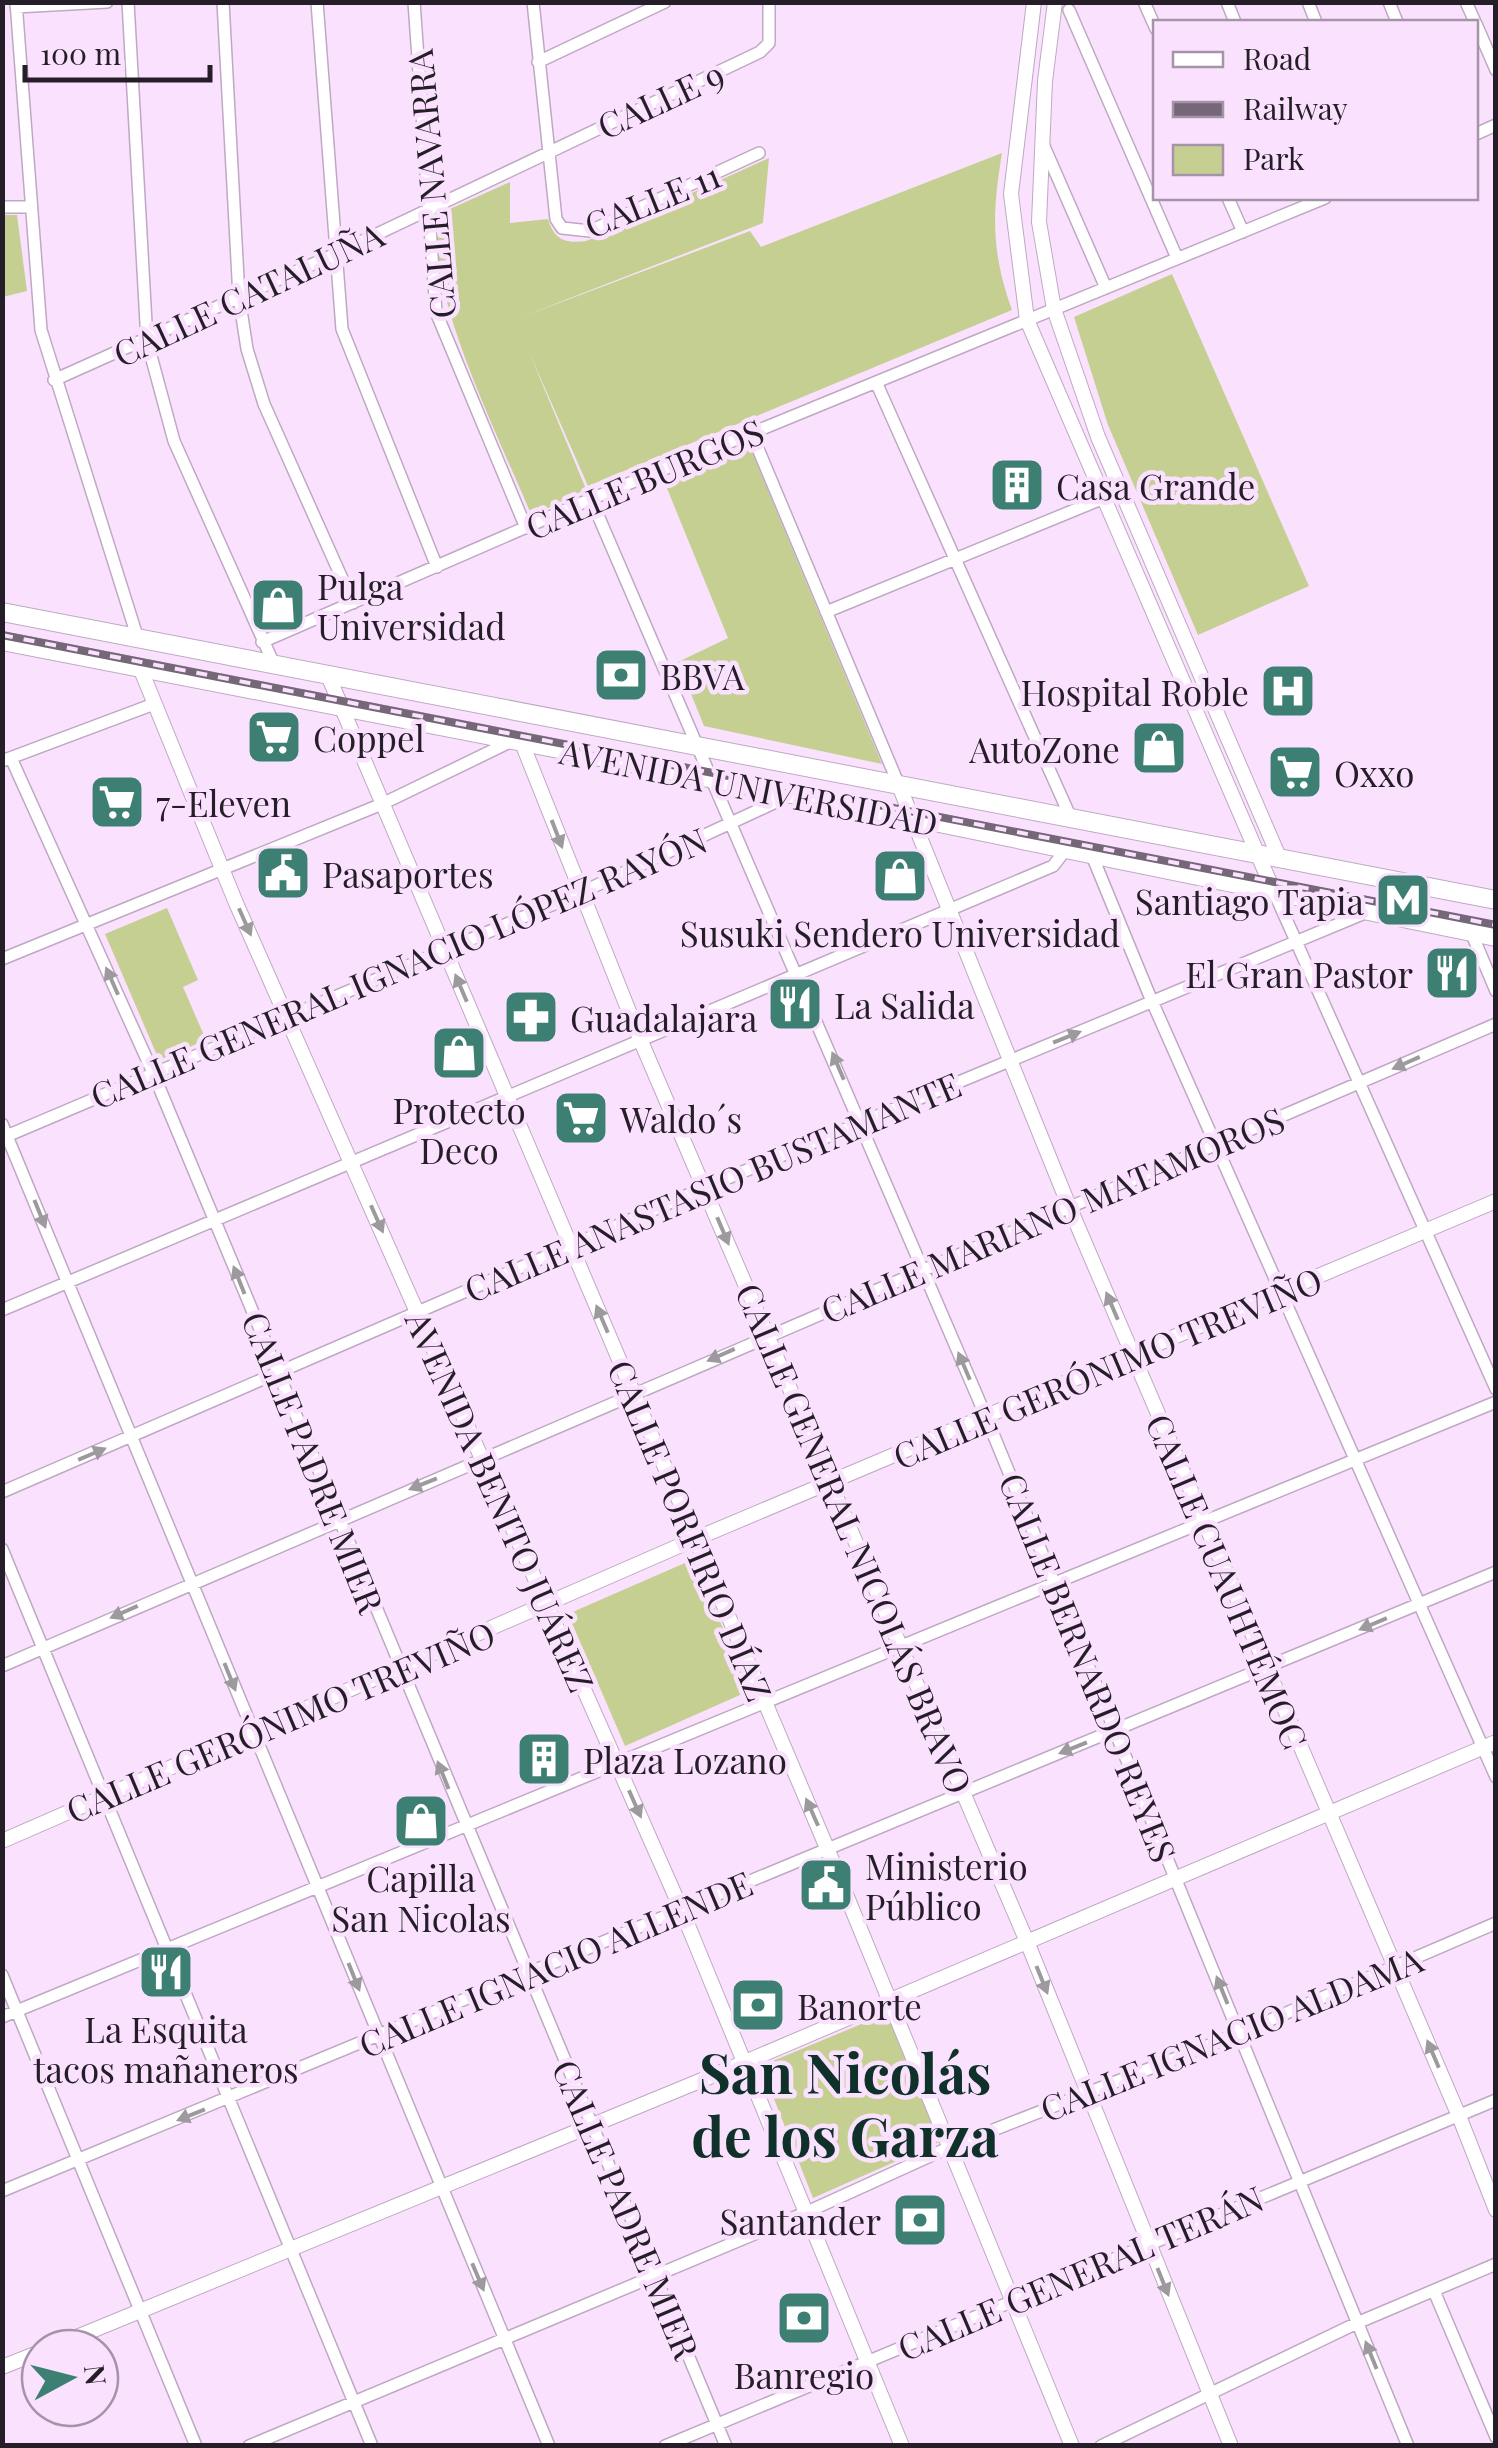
<svg xmlns="http://www.w3.org/2000/svg" width="1498" height="2448" viewBox="0 0 1498 2448" font-family="'Playfair Display',serif">
  <style>
    .green { fill: #c6cf92 }
    .lines { fill: none; stroke-linecap: round; stroke-linejoin: round }
    .minor-casing { stroke: #bfa8c3; stroke-width: 14 }
    .tertiary-casing { stroke: #bfa8c3; stroke-width: 16 }
    .trunk-casing { stroke: #bfa8c3; stroke-width: 20 }
    .minor { stroke: #fff; stroke-width: 11 }
    .tertiary { stroke: #fff; stroke-width: 14 }
    .trunk { stroke: #fff; stroke-width: 18 }
    .rail-casing { stroke: #756778; stroke-width: 8 }
    .rail { stroke: #fae2fe; stroke-width: 4; stroke-dasharray: 11; stroke-linecap: butt }
    .oneway { fill: #9d999e }
    .labels { text-anchor: middle; dominant-baseline: central; stroke-width: 9; stroke-linejoin: round; paint-order: stroke }
    .street-label { font-size: 35px; fill: #251d27; stroke: #fae2fe }
    .poi-label { font-size: 35px; fill: #251d27; stroke: #fae2fe; text-anchor: start }
    .town-label { font-size: 55px; font-weight: bold; fill: #10302a; stroke: #fae2fe }
  </style>
  <rect width="100%" height="100%" fill="#fae2fe"/>
  <!-- green -->
  <path class="green" d="M1002 153C992 214 991 251 1012 310L588 486 529 352 586 489 538 513 530 512C503 445 418 279 441 213L510 182V223L548 219C554 239 564 244 586 241L769 158 763 223 519 318 750 231 761 247Z
    M3 215H17L27 291 3 297Z
    M1172 274 1309 586 1198 635 1108 425 1074 317Z
    M749 445 882 764 704 726 678 662 728 638 664 481Z
    M167 908 198 980 183 987 206 1040 159 1060 105 934Z
    M694 1559 749 1691 625 1746 568 1614Z
    M890 2012 944 2140 813 2198 761 2066Z"/>
  <g class="lines">
    <!-- minor casing -->
    <g class="minor-casing">
      <path id="minor" d="M16 2 41 330 137 636
        M128 2 147 341 174 441 273 662
        M223 2 239 297 247 349 264 404 353 603
        M317 2 342 329 437 567
        M414 2 436 312 526 528
        M533 2 556 219 562 228 590 231 759 153
        M1144 2 1156 29
        M1227 2 1235 22
        M1308 2 1316 22
        M1389 2 1397 22
        M1466 2 1475 22
        M16 7 107 2
        M1069 10 1177 258
        M1476 24 1496 70
        M538 62 665 2
        M1476 134 1496 125
        M1043 144 1106 288
        M1228 198 1243 232
        M2 207H30
        M54 380 333 255 760 52 769 43V2
        M876 382 1070 816
        M751 432 898 783
        M591 499 987 1419 1408 2446
        M826 612 1121 491
        M262 642 591 499 1325 198
        M11 758 154 1075 726 2446
        M2 761 154 704
        M1091 853 1151 999 1496 1777
        M1274 892 1496 1389
        M1471 932 1496 991
        M2 959 382 804 512 741
        M2 1124 549 2446
        M2 1138 580 893 791 795
        M2 1310 1053 866 1067 848
        M2 1492 704 1188 1365 913
        M2 1549 372 2446
        M2 1666 1496 1024
        M2 1975 196 2446
        M2 2017C499 1809 998 1607 1496 1402
        M2 2191 1496 1572
        M1434 2291 1496 2437
        M249 2446 807 2212 950 2147 1240 2033 1496 1923
        M665 2446 1496 2100
        M1101 2446 1357 2323 1496 2264"/>
    </g>
    <!-- tertiary casing -->
    <g class="tertiary-casing">
      <path id="tertiary" d="M1034 2 1011 194 1027 320 1274 892
        M1055 2 1045 81 1039 222 1054 309 1098 437 1279 857
        M141 670 236 903 682 1911 902 2446
        M327 673 827 1848 1072 2446
        M522 743 640 1039 1028 1944 1231 2446
        M898 783 1069 1206 1459 2116 1496 2210
        M2 1841 695 1539 1496 1201
        M50 2348 724 2071 1496 1742
        M2 2367 40 2352"/>
    </g>
    <!-- trunk casing -->
    <g class="trunk-casing">
      <path id="trunk" d="M2 612 1496 900
        M2 641 910 817 1496 937"/>
    </g>
    <!-- minor -->
    <use href="#minor" class="minor"/>
    <!-- tertiary -->
    <use href="#tertiary" class="tertiary"/>
    <!-- trunk -->
    <use href="#trunk" class="trunk"/>
    <!-- rail casing -->
    <g class="rail-casing">
      <path id="rail" d="M2 635 1496 925"/>
    </g>
    <!-- rail -->
    <use href="#rail" class="rail"/>
  </g>
  <!-- one-way arrows -->
  <defs><path id="oneway-solid" d="M-6-.8H1V-3.2L6.5 0L1 3.2V.8H-6Z" transform="scale(2.5)"/></defs>
  <g class="oneway">
    <use href="#oneway-solid" transform="translate(557 834) rotate(69)"/>
    <use href="#oneway-solid" transform="translate(245 922) rotate(66)"/>
    <use href="#oneway-solid" transform="translate(112 981) rotate(-114)"/>
    <use href="#oneway-solid" transform="translate(461 988) rotate(-113)"/>
    <use href="#oneway-solid" transform="translate(1067 1037) rotate(-22)"/>
    <use href="#oneway-solid" transform="translate(1406 1063) rotate(156)"/>
    <use href="#oneway-solid" transform="translate(838 1066) rotate(-113)"/>
    <use href="#oneway-solid" transform="translate(40 1214) rotate(68)"/>
    <use href="#oneway-solid" transform="translate(377 1219) rotate(66)"/>
    <use href="#oneway-solid" transform="translate(723 1231) rotate(67)"/>
    <use href="#oneway-solid" transform="translate(239 1280) rotate(-112)"/>
    <use href="#oneway-solid" transform="translate(1112 1306) rotate(-113)"/>
    <use href="#oneway-solid" transform="translate(602 1319) rotate(-113)"/>
    <use href="#oneway-solid" transform="translate(721 1355) rotate(156)"/>
    <use href="#oneway-solid" transform="translate(964 1366) rotate(-113)"/>
    <use href="#oneway-solid" transform="translate(92 1454) rotate(-23)"/>
    <use href="#oneway-solid" transform="translate(423 1484) rotate(158)"/>
    <use href="#oneway-solid" transform="translate(124 1612) rotate(156)"/>
    <use href="#oneway-solid" transform="translate(1373 1624) rotate(157)"/>
    <use href="#oneway-solid" transform="translate(230 1677) rotate(68)"/>
    <use href="#oneway-solid" transform="translate(1073 1748) rotate(158)"/>
    <use href="#oneway-solid" transform="translate(443 1775) rotate(-112)"/>
    <use href="#oneway-solid" transform="translate(635 1804) rotate(66)"/>
    <use href="#oneway-solid" transform="translate(812 1812) rotate(-114)"/>
    <use href="#oneway-solid" transform="translate(354 1977) rotate(68)"/>
    <use href="#oneway-solid" transform="translate(1042 1980) rotate(68)"/>
    <use href="#oneway-solid" transform="translate(1222 1990) rotate(-112)"/>
    <use href="#oneway-solid" transform="translate(1433 2054) rotate(-113)"/>
    <use href="#oneway-solid" transform="translate(191 2115) rotate(158)"/>
    <use href="#oneway-solid" transform="translate(478 2277) rotate(67)"/>
    <use href="#oneway-solid" transform="translate(1163 2282) rotate(68)"/>
    <use href="#oneway-solid" transform="translate(1371 2355) rotate(-112)"/>
  </g>
  <!-- icons -->
  <defs>
    <g id="building-square" transform="scale(2.875)"><rect x="-9" y="-9" width="18" height="18" rx="4" fill="#3d8073" stroke="#fae2fe"/><path d="M-4-6H4V6H1V3H-1V6H-4ZM-2.5-4.3h1.7v1.8h-1.7ZM.8-4.3h1.7v1.8H.8ZM-2.5-1h1.7V.8h-1.7ZM.8-1h1.7V.8H.8Z" fill="#fff"/></g>
    <g id="shop-square" transform="scale(2.875)"><rect x="-9" y="-9" width="18" height="18" rx="4" fill="#3d8073" stroke="#fae2fe"/><path d="M-5-2.5h2.3a2.7 3.5 0 0 1 5.4 0H5L5.5 6h-11ZM-1.5-2.5h3a1.5 2.3 0 0 0-3 0Z" fill="#fff"/></g>
    <g id="bank-square" transform="scale(2.875)"><rect x="-9" y="-9" width="18" height="18" rx="4" fill="#3d8073" stroke="#fae2fe"/><path d="M-6-4H6V4H-6ZM0-2.3a2.3 2.3 0 1 0 0 4.6a2.3 2.3 0 1 0 0-4.6Z" fill="#fff"/></g>
    <g id="hospital-square" transform="scale(2.875)"><rect x="-9" y="-9" width="18" height="18" rx="4" fill="#3d8073" stroke="#fae2fe"/><path d="M-5-5h3v3.5h4V-5h3V5h-3V1.5h-4V5h-3Z" fill="#fff"/></g>
    <g id="supermarket-square" transform="scale(2.875)"><rect x="-9" y="-9" width="18" height="18" rx="4" fill="#3d8073" stroke="#fae2fe"/><path d="M-6-5.5h2.5l.6 2H6L4.5 2H-2.5L-4.4-4H-6ZM-1.5 3.2a1.3 1.3 0 1 0 .1 0ZM3 3.2a1.3 1.3 0 1 0 .1 0Z" fill="#fff"/></g>
    <g id="civic-square" transform="scale(2.875)"><rect x="-9" y="-9" width="18" height="18" rx="4" fill="#3d8073" stroke="#fae2fe"/><path d="M-.6-6.5H3V-4.5H.6V-3L4-1V1h2V6H-6V1h2V-1L-.6-3ZM-1.2 2.5V6h2.4V2.5Z" fill="#fff"/></g>
    <g id="metro-square" transform="scale(2.875)"><rect x="-9" y="-9" width="18" height="18" rx="4" fill="#3d8073" stroke="#fae2fe"/><path d="M-5.5 5V-5H-3L0 0L3-5H5.5V5H3V-.5L0 4L-3-.5V5Z" fill="#fff"/></g>
    <g id="restaurant-square" transform="scale(2.875)"><rect x="-9" y="-9" width="18" height="18" rx="4" fill="#3d8073" stroke="#fae2fe"/><path d="M-5-6h1v4h1v-4h1v4h1v-4h1v5L-1.5 .5V6h-2V.5L-5-1ZM5-6V6H3V1.5H1.5Q1.5-4 5-6Z" fill="#fff"/></g>
    <g id="pharmacy-square" transform="scale(2.875)"><rect x="-9" y="-9" width="18" height="18" rx="4" fill="#3d8073" stroke="#fae2fe"/><path d="M-2-6h4v4h4v4h-4v4h-4v-4h-4v-4h4Z" fill="#fff"/></g>
  </defs>
  <g fill-rule="evenodd">
    <use href="#building-square" x="1017" y="485"/>
    <use href="#shop-square" x="278" y="605"/>
    <use href="#bank-square" x="621" y="675"/>
    <use href="#hospital-square" x="1288" y="691"/>
    <use href="#supermarket-square" x="274" y="737"/>
    <use href="#shop-square" x="1159" y="748"/>
    <use href="#supermarket-square" x="1295" y="772"/>
    <use href="#supermarket-square" x="117" y="802"/>
    <use href="#civic-square" x="283" y="873"/>
    <use href="#shop-square" x="900" y="876"/>
    <use href="#metro-square" x="1403" y="900"/>
    <use href="#restaurant-square" x="1452" y="973"/>
    <use href="#restaurant-square" x="795" y="1004"/>
    <use href="#pharmacy-square" x="531" y="1017"/>
    <use href="#shop-square" x="459" y="1053"/>
    <use href="#supermarket-square" x="581" y="1118"/>
    <use href="#building-square" x="544" y="1759"/>
    <use href="#shop-square" x="421" y="1821"/>
    <use href="#civic-square" x="826" y="1885"/>
    <use href="#restaurant-square" x="166" y="1972"/>
    <use href="#bank-square" x="758" y="2005"/>
    <use href="#bank-square" x="920" y="2220"/>
    <use href="#bank-square" x="804" y="2318"/>
  </g>
  <g class="labels">
    <!-- street labels -->
    <g class="street-label">
      <text transform="translate(660 99) rotate(-25)">CALLE 9</text>
      <text transform="translate(430 184) rotate(-95)">CALLE NAVARRA</text>
      <text transform="translate(652 199) rotate(-22)">CALLE 11</text>
      <text transform="translate(248 293) rotate(-25)">CALLE CATALUÑA</text>
      <text transform="translate(644 478) rotate(-23)">CALLE BURGOS</text>
      <text transform="translate(749 786) rotate(11)">AVENIDA UNIVERSIDAD</text>
      <text transform="translate(398 967) rotate(-23)">CALLE GENERAL IGNACIO LÓPEZ RAYÓN</text>
      <text transform="translate(712 1186) rotate(-23)">CALLE ANASTASIO BUSTAMANTE</text>
      <text transform="translate(1052 1214) rotate(-23)">CALLE MARIANO MATAMOROS</text>
      <text transform="translate(1107 1367) rotate(-23)">CALLE GERÓNIMO TREVIÑO</text>
      <text transform="translate(314 1462) rotate(68)">CALLE PADRE MIER</text>
      <text transform="translate(501 1501) rotate(66)">AVENIDA BENITO JUÁREZ</text>
      <text transform="translate(691 1530) rotate(67)">CALLE PORFIRIO DÍAZ</text>
      <text transform="translate(855 1538) rotate(67)">CALLE GENERAL NICOLÁS BRAVO</text>
      <text transform="translate(1228 1581) rotate(67)">CALLE CUAUHTÉMOC</text>
      <text transform="translate(1089 1667) rotate(68)">CALLE BERNARDO REYES</text>
      <text transform="translate(280 1721) rotate(-23)">CALLE GERÓNIMO TREVIÑO</text>
      <text transform="translate(555 1963) rotate(-23)">CALLE IGNACIO ALLENDE</text>
      <text transform="translate(1231 2033) rotate(-22)">CALLE IGNACIO ALDAMA</text>
      <text transform="translate(627 2209) rotate(67)">CALLE PADRE MIER</text>
      <text transform="translate(1080 2272) rotate(-23)">CALLE GENERAL TERÁN</text>
    </g>
    <!-- poi labels -->
    <g class="poi-label">
      <text x="1056" y="485">Casa Grande</text>
      <text x="317" y="585">Pulga<tspan x="317" dy="40">Universidad</tspan></text>
      <text x="660" y="675">BBVA</text>
      <text x="1249" y="691" text-anchor="end">Hospital Roble</text>
      <text x="313" y="737">Coppel</text>
      <text x="1120" y="748" text-anchor="end">AutoZone</text>
      <text x="1334" y="772">Oxxo</text>
      <text x="156" y="802">7-Eleven</text>
      <text x="322" y="873">Pasaportes</text>
      <text x="1364" y="900" text-anchor="end">Santiago Tapia</text>
      <text x="900" y="932" text-anchor="middle">Susuki Sendero Universidad</text>
      <text x="1413" y="973" text-anchor="end">El Gran Pastor</text>
      <text x="834" y="1004">La Salida</text>
      <text x="570" y="1017">Guadalajara</text>
      <text x="459" y="1109" text-anchor="middle">Protecto<tspan x="459" dy="40">Deco</tspan></text>
      <text x="620" y="1118">Waldo´s</text>
      <text x="583" y="1759">Plaza Lozano</text>
      <text x="865" y="1865">Ministerio<tspan x="865" dy="40">Público</tspan></text>
      <text x="421" y="1877" text-anchor="middle">Capilla<tspan x="421" dy="40">San Nicolas</tspan></text>
      <text x="797" y="2005">Banorte</text>
      <text x="166" y="2028" text-anchor="middle">La Esquita<tspan x="166" dy="40">tacos mañaneros</tspan></text>
      <text x="881" y="2220" text-anchor="end">Santander</text>
      <text x="804" y="2374" text-anchor="middle">Banregio</text>
    </g>
    <!-- town labels -->
    <g class="town-label">
      <text x="845" y="2071">San Nicolás<tspan x="845" dy="63">de los Garza</tspan></text>
    </g>
  </g>
  <!-- border -->
  <rect width="1498" height="2448" fill="none" stroke="#251d27" stroke-width="10"/>
  <!-- legend -->
  <rect x="1153" y="20" width="325" height="180" fill="#fae2fe" stroke="#a593a8" stroke-width="2.5"/>
  <rect x="1173" y="52" width="50" height="15" fill="#ffffff" stroke="#a593a8" stroke-width="2.5"/>
  <text x="1243" y="70" font-size="30" fill="#251d27">Road</text>
  <rect x="1173" y="102" width="50" height="15" fill="#756778" stroke="#a593a8" stroke-width="2.5"/>
  <text x="1243" y="120" font-size="30" fill="#251d27">Railway</text>
  <rect x="1173" y="145" width="50" height="30" fill="#c6cf92" stroke="#a593a8" stroke-width="2.5"/>
  <text x="1243" y="170" font-size="30" fill="#251d27">Park</text>
  <!-- north arrow -->
  <g transform="translate(70 2378) rotate(83)"><circle r="48" fill="#fae2fe" stroke="#a593a8" stroke-width="2.5"/>
  <path d="M0-8L18 38L0 25L-18 38Z" fill="#3d8073"/>
  <text y="-15" font-size="28" font-weight="bold" text-anchor="middle" fill="#251d27">N</text>
  </g>
  <!-- scale -->
  <path d="M25 65v15h185v-15" fill="none" stroke="#251d27" stroke-width="5"/>
  <text x="40" y="65" font-size="30" fill="#251d27" stroke="#fae2fe" stroke-width="8" paint-order="stroke">100 m</text>
</svg>
